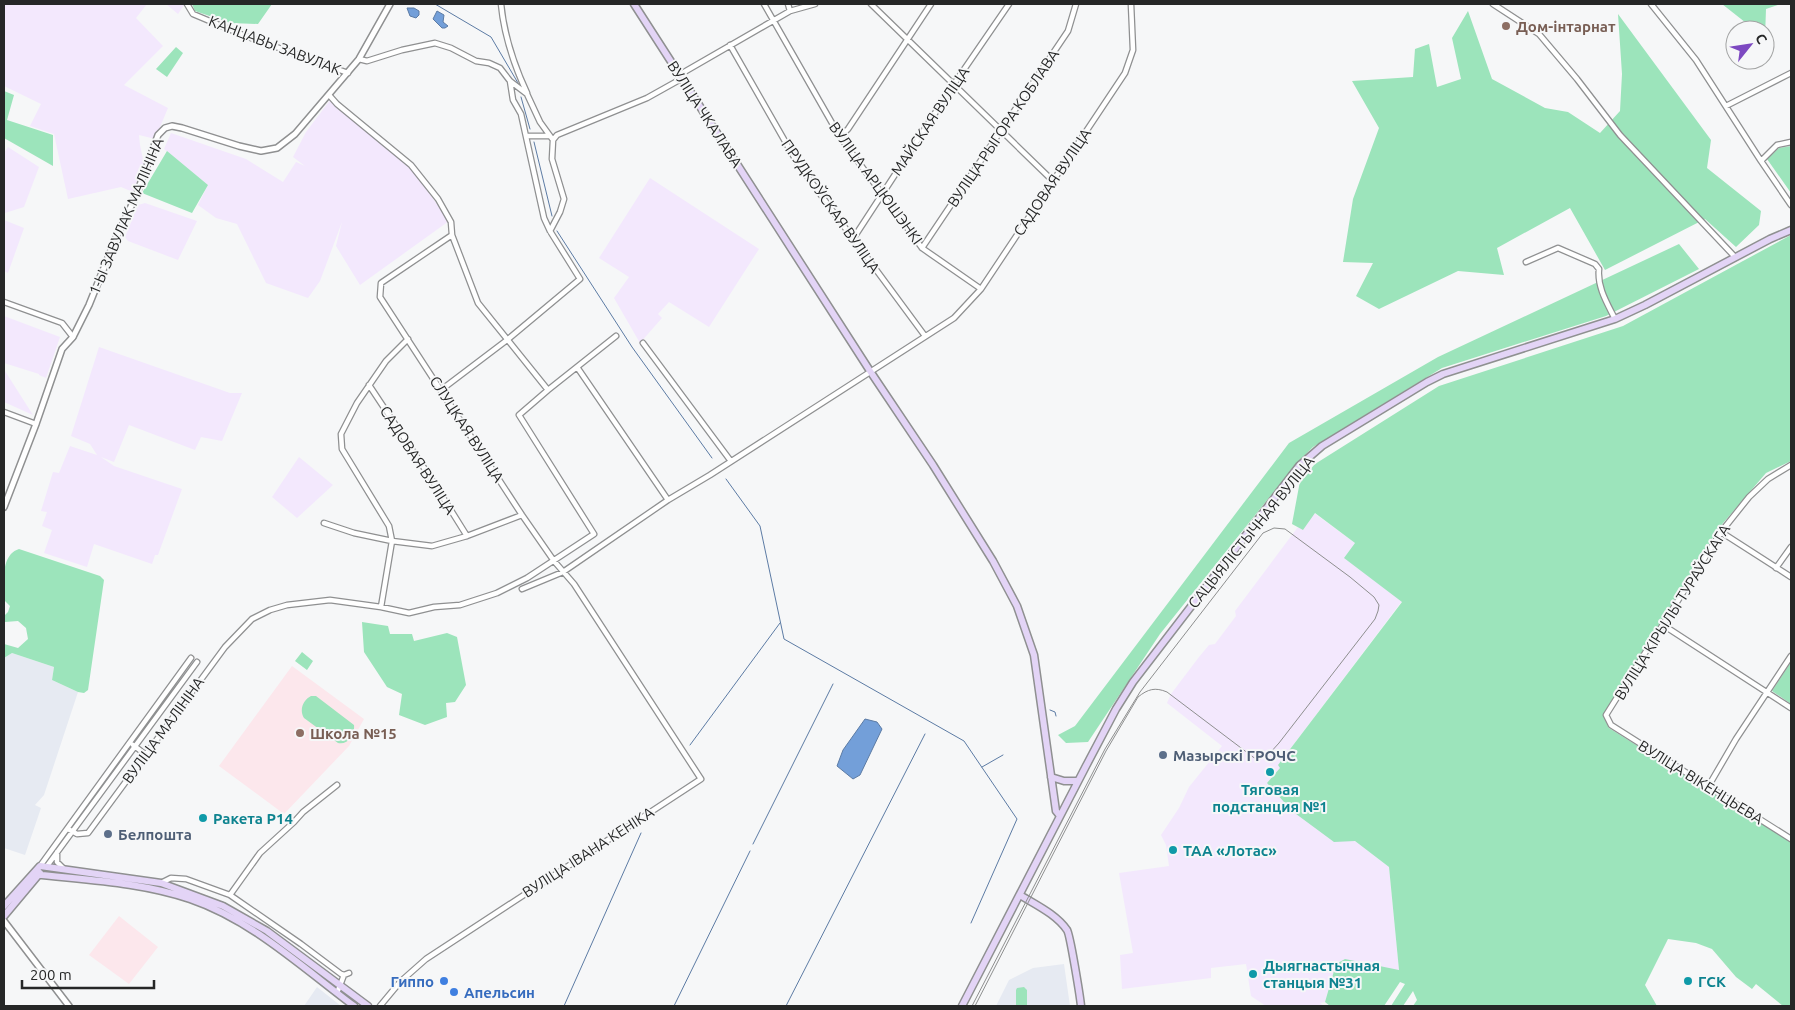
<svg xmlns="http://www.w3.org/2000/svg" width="1795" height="1010" viewBox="0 0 1795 1010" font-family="Ubuntu,sans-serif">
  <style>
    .built { fill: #e6eaf2 }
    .industrial { fill: #f3e8fd }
    .education { fill: #fce7ec }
    .green { fill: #9ce4bb }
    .water { fill: #739fd9; stroke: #5c7ba4 }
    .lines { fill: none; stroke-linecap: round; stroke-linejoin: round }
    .stream { stroke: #5c7ba4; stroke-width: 1 }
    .minor-casing { stroke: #8f9091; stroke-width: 7 }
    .tertiary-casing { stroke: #8f9091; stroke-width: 8 }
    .secondary-casing { stroke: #8f9091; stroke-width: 9 }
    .minor { stroke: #fff; stroke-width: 4.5 }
    .tertiary { stroke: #fff; stroke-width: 5 }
    .secondary { stroke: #e3d4f6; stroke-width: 6 }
    .tram { stroke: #8e8f8f; stroke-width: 1 }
    .education-dot { fill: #8d6e63; stroke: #f6f7f8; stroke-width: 2 }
    .service-dot { fill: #5c6f8a; stroke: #f6f7f8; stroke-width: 2 }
    .culture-dot { fill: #0f9aa8; stroke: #f6f7f8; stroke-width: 2 }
    .shop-dot { fill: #3f7fe0; stroke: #f6f7f8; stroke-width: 2 }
    .labels { text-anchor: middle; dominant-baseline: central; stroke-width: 4; stroke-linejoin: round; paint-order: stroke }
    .education-label { font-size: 15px; font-weight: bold; fill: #785e54; stroke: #f6f7f8; text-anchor: start }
    .street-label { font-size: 15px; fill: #262727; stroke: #f6f7f8 }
    .service-label { font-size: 15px; font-weight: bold; fill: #4e5e75; stroke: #f6f7f8; text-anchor: start }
    .culture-label { font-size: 15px; font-weight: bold; fill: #0d838f; stroke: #f6f7f8; text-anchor: start }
    .shop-label { font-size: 15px; font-weight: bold; fill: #366cbe; stroke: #f6f7f8; text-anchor: end }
  </style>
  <rect width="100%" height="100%" fill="#f6f7f8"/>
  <!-- built -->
  <path class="built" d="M12 653 54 667 52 680 78 692 44 795 35 805 41 808 25 855 4 848V658Z
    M1064 964 1070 1006H996L1009 980 1033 968Z
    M317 987 341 1006H304Z"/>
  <!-- industrial -->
  <path class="industrial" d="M4 4H147L136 18 163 46 124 85 168 108 155 139 139 135 140 145 144 164 133 192 121 187 68 199 54 134 30 126 41 104 4 86Z
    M166 4H183L184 5 178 14Z
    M331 99 337 107 411 168 449 221 360 285 336 246 342 222 320 281 308 298 266 283 237 224 216 218 198 205 208 185 164 149 171 133 246 159 283 182 296 162 305 166 293 157 306 132Z
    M8 147 39 167 24 207 5 213 4 212V153Z
    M650 178 759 249 709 327 669 302 658 314 662 318 640 343 614 298 629 277 599 258Z
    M145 203 197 221 178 260 128 241 125 237 138 205Z
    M4 220 24 228 8 273 4 271Z
    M4 316 60 337 46 378 39 375V374L4 363Z
    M99 347 230 393H242L222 441 201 437 195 450 129 425 114 462 101 457 114 466 182 489 158 555H155L152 564 94 544 87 567 44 553 52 530 42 526 47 512 41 511 53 472 59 473 70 446 97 455 90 444 71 436Z
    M4 370 5 371 33 415 4 402Z
    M299 457 333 485 297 518 272 497Z
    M1314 513 1355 543 1345 558 1402 601 1278 765 1355 841 1389 867 1399 970 1336 964 1325 1002 1320 1003 1324 1006H1266L1251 996 1246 964 1211 968V978L1122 989 1120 955 1133 953 1119 873 1169 866 1166 845 1161 835 1179 808 1189 787 1222 746 1167 703 1171 694 1199 657 1209 645 1215 644 1236 616 1235 611 1298 527 1303 530Z"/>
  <!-- education -->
  <path class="education" d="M292 666 364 719 349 746 284 814 219 766Z
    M119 916 158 947 129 984 89 955Z"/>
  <!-- green -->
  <path class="green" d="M192 4H272L258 24 230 23 195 11Z
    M1722 4H1781L1766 9 1765 38V30H1755Z
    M1468 11 1492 79 1545 108 1568 112 1600 133 1620 111 1622 74 1618 14 1711 140 1707 168 1761 211 1759 225 1736 247 1705 219 1605 270 1570 208 1497 248 1504 275 1458 271 1379 309 1356 296 1373 263 1343 262 1353 199 1379 128 1352 81 1413 77 1415 49 1429 44 1437 87 1461 79 1452 38Z
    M176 47 183 53 167 77 156 69Z
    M4 91 14 95 7 120 53 135V166L4 138Z
    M1791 146V193L1767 159 1779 148Z
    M167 151 208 185 192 213 142 193Z
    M1791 235V461L1766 473 1718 529 1603 715 1609 728 1791 842V1006H1783L1756 984 1752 989 1736 977 1712 949 1696 943 1668 939 1645 985 1657 1006H1413L1417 1000 1413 991 1403 1006H1391L1405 984 1400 982 1384 1006H1330L1325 1002 1336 964 1345 959 1399 970 1389 867 1355 841 1334 842 1292 811 1267 783 1280 768 1278 765 1402 602 1344 558 1355 543 1315 513 1303 530 1292 524 1300 481 1315 464 1439 386 1623 326Z
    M1679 244 1699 269 1606 316 1442 368 1313 447 1296 464 1160 634 1088 742 1066 743 1058 735 1075 726 1289 443 1438 357Z
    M19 549 100 576 104 580 88 690 84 693 78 692 52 680 54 667 12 653 4 658V644L18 648 28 639 26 628 18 621 5 622 4 616 8 612 10 606 4 600C4 584 0 555 19 549Z
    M362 622 388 626 390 634H412L414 641 447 633 457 637 466 685 455 702 446 703 447 717 425 725 399 715 402 694 387 687 364 652Z
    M302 652 313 661 307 670 295 661Z
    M1791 662V704L1772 691Z
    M311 696H316L354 725C355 734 349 745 338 743L304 718C299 710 303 700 311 696Z
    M1024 987 1027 990V1006H1016V990L1017 988Z"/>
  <!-- water -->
  <path class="water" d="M407 8H414L419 11V15L416 18 410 16Z
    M437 11 444 15 443 22 448 26 445 28H442L433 19Z
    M865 719 877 722 882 729 860 775 853 779 837 766 843 750Z"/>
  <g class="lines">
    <!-- stream -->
    <path class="stream" d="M435 4 491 37 518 83
      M521 97 530 129
      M534 142 552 216
      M557 231 632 347 712 458
      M726 479 760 526 784 639 964 741 1017 819 971 923
      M1050 710 1055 712 1056 716
      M690 745 780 623
      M982 767 1003 755
      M753 844 833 684
      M564 1006 641 833
      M674 1006 750 851
      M786 1006 925 734"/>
    <!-- minor casing -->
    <g class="minor-casing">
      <path id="minor" d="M187 4 193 14 243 35 348 73
        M501 4C504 35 514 65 527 93
        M764 4 840 137 922 248 981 289
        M788 4 790 11
        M871 4 1053 181
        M1493 4 1539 34 1577 79 1620 135 1735 257
        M1651 4 1696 60 1761 161 1791 205
        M730 45 798 164 925 336
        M359 59 367 61 402 50 435 43 451 48 476 61 489 63 500 68 510 81 527 94 540 122 553 140
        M679 75 790 11 815 4
        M329 95 337 104 411 165 438 199 451 222 452 235 478 303 548 390
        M1726 106 1791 73
        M526 136H549
        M840 137 848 129 931 4
        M1761 161 1777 145 1791 142
        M550 231 560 212 564 199 552 159 553 140 557 135 647 98 681 79
        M853 239 954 84 1009 4
        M922 248 1068 31 1076 4
        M1526 262 1558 248 1595 264 1599 269C1597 287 1607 303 1615 319
        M4 302 62 323 73 337
        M643 343 730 460
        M577 367 668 500
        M369 385 432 480 467 536
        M441 390 507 340 580 279 550 231 544 218 521 114 513 100 510 81
        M4 412 36 424
        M1791 465 1768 479 1749 497 1721 532 1606 715 1611 725 1791 839
        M324 523 354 533 392 541 432 546 467 536 522 515
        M1721 532 1791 577
        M1776 568 1791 547
        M522 589 563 572 668 500 710 475 954 318 981 289 1125 73 1133 50 1131 4
        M381 607 392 541 389 526 342 449 341 434 357 403 386 361 408 339
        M1663 625 1791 708
        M133 745 145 754
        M1708 787 1736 739 1791 656
        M68 829 77 834 88 833 225 647 252 619 270 610 287 605 330 600 381 607 409 613 434 607 460 605 497 593 527 578 594 534 519 415 548 390 616 336
        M57 852V862L63 868
        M40 866 191 658
        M47 866 197 662
        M161 883 171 878 186 879 230 895 260 853 294 822 303 812 337 785
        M230 895 301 944 341 974 344 975 349 973
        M337 993 344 975
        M380 1006 400 982 426 959 701 779 574 584 554 561 522 515 380 297 381 283 452 235"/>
    </g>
    <!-- tertiary casing -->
    <g class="tertiary-casing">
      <path id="tertiary" d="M4 507 36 424 62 349 73 337 89 305 116 238 136 196 158 135 165 128 172 126 182 128 239 146 261 151 277 148 295 134 359 59 390 4
        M4 921 69 1006"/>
    </g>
    <!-- secondary casing -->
    <g class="secondary-casing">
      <path id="secondary" d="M634 4 870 371 933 465 993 561 1017 606 1034 655 1056 811 1060 816
        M1051 777 1064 781H1078
        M33 874C85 880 140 882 190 899 252 920 303 968 354 1006
        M1020 895C1036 905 1056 914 1067 930 1070 934 1080 996 1081 1006
        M4 906 40 866 161 883 223 906 267 931 368 1006
        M4 916 40 873
        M962 1006 1086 766 1116 709 1133 682 1299 466 1322 446 1427 382 1443 374 1615 319 1645 305 1770 239 1791 230"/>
    </g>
    <!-- minor -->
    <use href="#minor" class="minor"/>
    <!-- tertiary -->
    <use href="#tertiary" class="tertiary"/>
    <!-- secondary -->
    <use href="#secondary" class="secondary"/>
    <!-- tram -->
    <path class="tram" d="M972 1006 1105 749 1140 692 1263 533 1274 528 1285 529 1350 577 1374 597 1379 605 1378 611 1375 619 1279 743 1269 754 1258 760 1253 757 1167 692C1155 687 1148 689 1138 697L1106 751 975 1006"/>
  </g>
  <!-- markers -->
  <g class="education-dot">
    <circle cx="1506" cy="26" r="5"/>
    <circle cx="300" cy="733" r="5"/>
  </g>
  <g class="service-dot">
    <circle cx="1163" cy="755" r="5"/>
    <circle cx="108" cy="834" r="5"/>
  </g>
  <g class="culture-dot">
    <circle cx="1270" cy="772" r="5"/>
    <circle cx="203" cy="818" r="5"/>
    <circle cx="1173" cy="850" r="5"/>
    <circle cx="1253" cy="974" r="5"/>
    <circle cx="1688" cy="981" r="5"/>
  </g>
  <g class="shop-dot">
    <circle cx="444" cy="981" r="5"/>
    <circle cx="454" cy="992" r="5"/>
  </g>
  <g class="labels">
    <!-- education labels -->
    <g class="education-label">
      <text x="1516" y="26">Дом-інтарнат</text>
      <text x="310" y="733">Школа №15</text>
    </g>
    <!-- street labels -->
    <g class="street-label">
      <text transform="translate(275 45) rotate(21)">КАНЦАВЫ ЗАВУЛАК</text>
      <text transform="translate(705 114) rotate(57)">ВУЛІЦА ЧКАЛАВА</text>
      <text transform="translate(930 121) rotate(-56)">МАЙСКАЯ ВУЛІЦА</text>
      <text transform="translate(1003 128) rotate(-56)">ВУЛІЦА РЫГОРА КОБЛАВА</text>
      <text transform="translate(1052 182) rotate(-56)">САДОВАЯ ВУЛІЦА</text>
      <text transform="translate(876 183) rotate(54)">ВУЛІЦА АРЦЮШЭНКІ</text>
      <text transform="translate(831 206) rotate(55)">ПРУДКОЎСКАЯ ВУЛІЦА</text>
      <text transform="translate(126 216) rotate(-67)">1-Ы ЗАВУЛАК МАЛІНІНА</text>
      <text transform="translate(467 429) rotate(57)">СЛУЦКАЯ ВУЛІЦА</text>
      <text transform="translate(418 460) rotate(57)">САДОВАЯ ВУЛІЦА</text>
      <text transform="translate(1251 532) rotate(-51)">САЦЫЯЛІСТЫЧНАЯ ВУЛІЦА</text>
      <text transform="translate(1672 612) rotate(-58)">ВУЛІЦА КІРЫЛЫ ТУРАЎСКАГА</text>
      <text transform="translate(163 730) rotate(-54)">ВУЛІЦА МАЛІНІНА</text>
      <text transform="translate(1701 782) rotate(32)">ВУЛІЦА ВІКЕНЦЬЕВА</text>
      <text transform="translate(588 852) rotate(-33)">ВУЛІЦА ІВАНА КЕНІКА</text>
    </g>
    <!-- service labels -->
    <g class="service-label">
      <text x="1173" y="755">Мазырскі ГРОЧС</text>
      <text x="118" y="834">Белпошта</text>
    </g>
    <!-- culture labels -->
    <g class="culture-label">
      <text x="1270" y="789" text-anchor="middle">Тяговая<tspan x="1270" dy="17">подстанция №1</tspan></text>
      <text x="213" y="818">Ракета Р14</text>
      <text x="1183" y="850">ТАА «Лотас»</text>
      <text x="1263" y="965">Дыягнастычная<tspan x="1263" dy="17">станцыя №31</tspan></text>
      <text x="1698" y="981">ГСК</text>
    </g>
    <!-- shop labels -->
    <g class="shop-label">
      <text x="434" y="981">Гиппо</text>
      <text x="464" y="992" text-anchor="start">Апельсин</text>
    </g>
  </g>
  <!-- border -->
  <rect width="1795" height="1010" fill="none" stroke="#262727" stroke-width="10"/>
  <!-- north arrow -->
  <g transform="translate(1750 45) rotate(60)"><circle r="24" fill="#f6f7f8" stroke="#a3a4a4"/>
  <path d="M0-4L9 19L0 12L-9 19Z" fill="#7d49c1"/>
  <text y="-8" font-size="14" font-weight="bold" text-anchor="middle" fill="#262727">С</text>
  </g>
  <!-- scale -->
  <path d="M22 980v8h132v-8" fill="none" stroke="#262727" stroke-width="2.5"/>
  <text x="30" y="980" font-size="15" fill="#262727" stroke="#f6f7f8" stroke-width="4" paint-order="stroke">200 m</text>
</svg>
